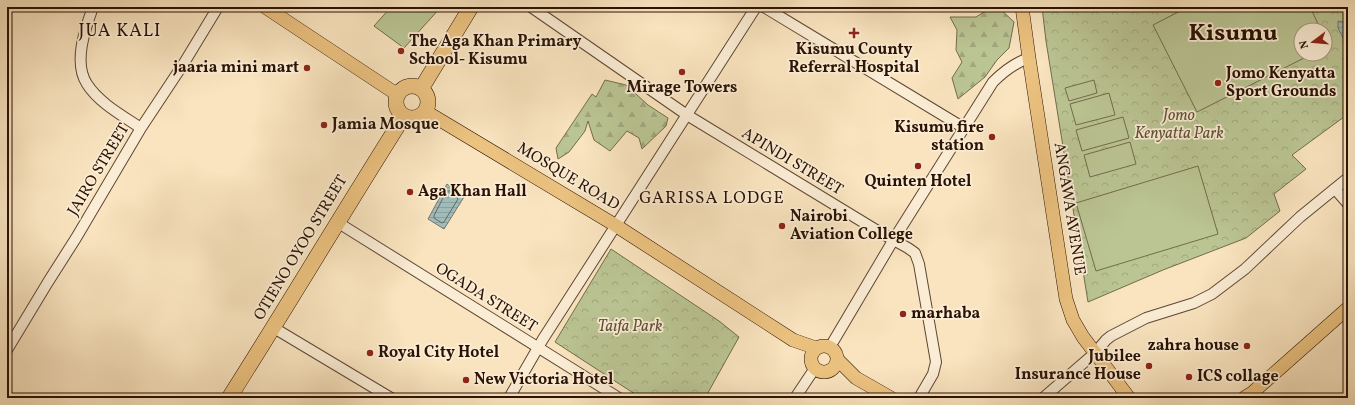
<svg xmlns="http://www.w3.org/2000/svg" width="1355" height="405" viewBox="0 0 1355 405" font-family="Vollkorn,serif">
  <style>
    .forest { fill: url(#forest-firs); stroke: #726c4c }
    .park { fill: url(#park-crowns); stroke: #726c4c; fill-rule: evenodd }
    .garden { fill: #bbc594; stroke: #726c4c }
    .water { fill: url(#water-rules); stroke: #717871 }
    .lines { fill: none; stroke-linecap: round; stroke-linejoin: round }
    .shore { stroke: #65675f; stroke-width: 1 }
    .minor-casing { stroke: #5e4633; stroke-width: 12 }
    .major-casing { stroke: #2a1204; stroke-width: 14 }
    .highway-casing { stroke: #2a1204; stroke-width: 16 }
    .minor { stroke: #fbedd5; stroke-width: 10 }
    .major { stroke: #ecc280; stroke-width: 13 }
    .highway { stroke: #ecc280; stroke-width: 15 }
    .poi-dot { fill: #8f2418; stroke: #fbedd5; stroke-width: 1.5 }
    .labels { text-anchor: middle; dominant-baseline: central; stroke-width: 3.5; stroke-linejoin: round; paint-order: stroke }
    .poi-label { font-size: 16px; font-weight: bold; fill: #2a1204; stroke: #fbedd5; text-anchor: start }
    .park-label { font-size: 16px; font-style: italic; fill: #5d5136; stroke: #fbedd5 }
    .street-label { font-size: 16px; fill: #2a1204; stroke: #fbedd5 }
    .neighbourhood-label { font-size: 17px; letter-spacing: 1px; fill: #2a1204; stroke: #fbedd5 }
    .quarter-label { font-size: 18px; letter-spacing: 1px; fill: #2a1204; stroke: #fbedd5 }
    .town-label { font-size: 24px; font-weight: bold; fill: #2a1204; stroke: #fbedd5 }
  </style>
  <defs>
    <pattern id="forest-firs" width="22" height="20" patternUnits="userSpaceOnUse"><rect width="22" height="20" fill="#bbc594"/><path d="M5 1l3.5 6h-7zM16 11l3.5 6h-7z" fill="#a1a87e"/></pattern>
    <pattern id="park-crowns" width="20" height="18" patternUnits="userSpaceOnUse"><rect width="20" height="18" fill="#bbc594"/><path d="M2 6a3 3 0 1 1 6 0M12 15a3 3 0 1 1 6 0" fill="none" stroke="#a1a87e"/></pattern>
    <pattern id="water-rules" width="6" height="5" patternUnits="userSpaceOnUse"><rect width="6" height="5" fill="#a0bcba"/><path d="M0 2.5h6" fill="none" stroke="#8aa19e"/></pattern>
  </defs>
  <rect width="100%" height="100%" fill="#f9e4bf"/>
  <filter id="stains"><feTurbulence type="fractalNoise" baseFrequency=".005" numOctaves="4"/><feColorMatrix values="0 0 0 0 .2 0 0 0 0 .09 0 0 0 0 .02 0 0 0 .5 -.17"/></filter>
  <radialGradient id="worn" r=".72"><stop offset=".6" stop-color="#630" stop-opacity="0"/><stop offset="1" stop-color="#630" stop-opacity=".3"/></radialGradient>
  <!-- forest -->
  <path class="forest" d="M992 7H998L1014 22 1009 48 997 60 985 77 958 99 952 78 962 62 956 50 957 30 950 17H976Z
    M605 80 626 85 648 105 668 118 666 126 642 149 639 138 627 131 610 151 594 140 588 121 585 131 569 152 558 159 556 148 592 94 596 97Z"/>
  <!-- park -->
  <path class="park" d="M1042 7H1348V114L1292 155 1306 169 1274 194 1280 211 1246 238 1163 270 1088 302 1046 41ZM1301 30H1325V54H1301Z
    M611 249 719 321 739 337 705 398H641L555 342Z"/>
  <!-- garden -->
  <path class="garden" d="M391 7H441L404 48 374 26Z
    M1188 7H1310L1321 30H1301V54H1312L1197 112 1153 25Z
    M1094 80 1097 93 1069 101 1065 88Z
    M1109 93 1115 115 1076 125 1070 104Z
    M1123 117 1129 138 1082 151 1076 130Z
    M1130 142 1136 164 1090 177 1084 155Z
    M1198 166 1218 234 1096 271 1076 203Z"/>
  <!-- water -->
  <path class="water" d="M1338 21 1348 23V48L1338 28Z
    M447 184 464 197 444 229 428 219Z"/>
  <g class="lines">
    <!-- shore -->
    <path class="shore" d="M447 191H450L458 199 444 222 442 223 434 218V216Z"/>
    <!-- minor casing -->
    <g class="minor-casing">
      <path id="minor" d="M93 7C85 29 73 63 87 84 99 103 123 116 141 128
        M531 7 687 115 881 233 908 248 915 253 919 264 936 362 933 374 919 398
        M764 7 964 128
        M1335 189 1348 204
        M337 222 619 398
        M274 328 391 398
        M830 347 894 239 993 82C1004 71 1014 63 1029 58
        M7 350 48 282 76 238 141 128 184 63 218 7
        M509 398 543 339 756 7
        M795 398 815 368
        M1043 398 1095 353 1106 340 1111 336 1146 318 1194 303 1212 294 1245 269 1300 217 1348 178"/>
    </g>
    <!-- major casing -->
    <g class="major-casing">
      <path id="major" d="M265 7 398 95
        M1022 7 1029 58 1066 299 1073 320 1083 337 1129 398
        M425 111 615 225 793 340 816 348
        M811 359a13 13 0 1 1 26 0a13 13 0 1 1-26 0Z
        M837 359 856 378 891 398
        M1244 398 1252 393 1348 308"/>
    </g>
    <!-- highway casing -->
    <g class="highway-casing">
      <path id="highway" d="M396 102a16 16 0 1 1 32 0a16 16 0 1 1-32 0Z
        M421 89 471 7
        M229 398C288 305 345 209 404 116"/>
    </g>
    <!-- minor -->
    <use href="#minor" class="minor"/>
    <!-- major -->
    <use href="#major" class="major"/>
    <!-- highway -->
    <use href="#highway" class="highway"/>
  </g>
  <!-- markers -->
  <g class="poi-dot">
    <path d="M852 27h4v4h4v4h-4v4h-4v-4h-4v-4h4z"/>
    <circle cx="401" cy="51" r="4"/>
    <circle cx="307" cy="68" r="4"/>
    <circle cx="682" cy="72" r="4"/>
    <circle cx="1218" cy="83" r="4"/>
    <circle cx="324" cy="125" r="4"/>
    <circle cx="992" cy="137" r="4"/>
    <circle cx="918" cy="166" r="4"/>
    <circle cx="410" cy="192" r="4"/>
    <circle cx="782" cy="226" r="4"/>
    <circle cx="903" cy="314" r="4"/>
    <circle cx="1247" cy="346" r="4"/>
    <circle cx="370" cy="353" r="4"/>
    <circle cx="1149" cy="366" r="4"/>
    <circle cx="1189" cy="377" r="4"/>
    <circle cx="466" cy="380" r="4"/>
  </g>
  <g class="labels">
    <!-- poi labels -->
    <g class="poi-label">
      <text x="409" y="42">The Aga Khan Primary<tspan x="409" dy="18">School- Kisumu</tspan></text>
      <text x="854" y="50" text-anchor="middle">Kisumu County<tspan x="854" dy="18">Referral Hospital</tspan></text>
      <text x="299" y="68" text-anchor="end">jaaria mini mart</text>
      <text x="1226" y="74">Jomo Kenyatta<tspan x="1226" dy="18">Sport Grounds</tspan></text>
      <text x="682" y="88" text-anchor="middle">Mirage Towers</text>
      <text x="332" y="125">Jamia Mosque</text>
      <text x="984" y="128" text-anchor="end">Kisumu fire<tspan x="984" dy="18">station</tspan></text>
      <text x="918" y="182" text-anchor="middle">Quinten Hotel</text>
      <text x="418" y="192">Aga Khan Hall</text>
      <text x="790" y="217">Nairobi<tspan x="790" dy="18">Aviation College</tspan></text>
      <text x="911" y="314">marhaba</text>
      <text x="1239" y="346" text-anchor="end">zahra house</text>
      <text x="378" y="353">Royal City Hotel</text>
      <text x="1141" y="357" text-anchor="end">Jubilee<tspan x="1141" dy="18">Insurance House</tspan></text>
      <text x="1197" y="377">ICS collage</text>
      <text x="474" y="380">New Victoria Hotel</text>
    </g>
    <!-- park labels -->
    <g class="park-label">
      <text x="1179" y="116">Jomo<tspan x="1179" dy="18">Kenyatta Park</tspan></text>
      <text x="630" y="327">Taifa Park</text>
    </g>
    <!-- street labels -->
    <g class="street-label">
      <text transform="translate(792 162) rotate(31)">APINDI STREET</text>
      <text transform="translate(99 170) rotate(-59)">JAIRO STREET</text>
      <text transform="translate(568 177) rotate(31)">MOSQUE ROAD</text>
      <text transform="translate(1069 209) rotate(81)">ANGAWA AVENUE</text>
      <text transform="translate(301 248) rotate(-59)">OTIENO OYOO STREET</text>
      <text transform="translate(486 298) rotate(32)">OGADA STREET</text>
    </g>
    <!-- neighbourhood labels -->
    <g class="neighbourhood-label">
      <text x="712" y="198">GARISSA LODGE</text>
    </g>
    <!-- quarter labels -->
    <g class="quarter-label">
      <text x="120" y="31">JUA KALI</text>
    </g>
    <!-- town labels -->
    <g class="town-label">
      <text x="1233" y="34">Kisumu</text>
    </g>
  </g>
  <!-- margin -->
  <rect width="1355" height="405" fill="none" stroke="#f9e4bf" stroke-width="24"/>
  <rect x="8" y="8" width="1339" height="389" fill="none" stroke="#2a1204" stroke-width="2"/>
  <rect x="12" y="12" width="1331" height="381" fill="none" stroke="#2a1204"/>
  <!-- north arrow -->
  <g transform="translate(1313 42) rotate(254)"><circle r="19" fill="#fbedd5" stroke="#a79581"/>
  <path d="M0-3L7 15L0 10L-7 15Z" fill="#8f2418"/>
  <text y="-6" font-size="11" font-weight="bold" text-anchor="middle" fill="#2a1204">N</text>
  </g>
  <rect width="100%" height="100%" filter="url(#stains)"/>
  <rect width="100%" height="100%" fill="url(#worn)"/>
</svg>
